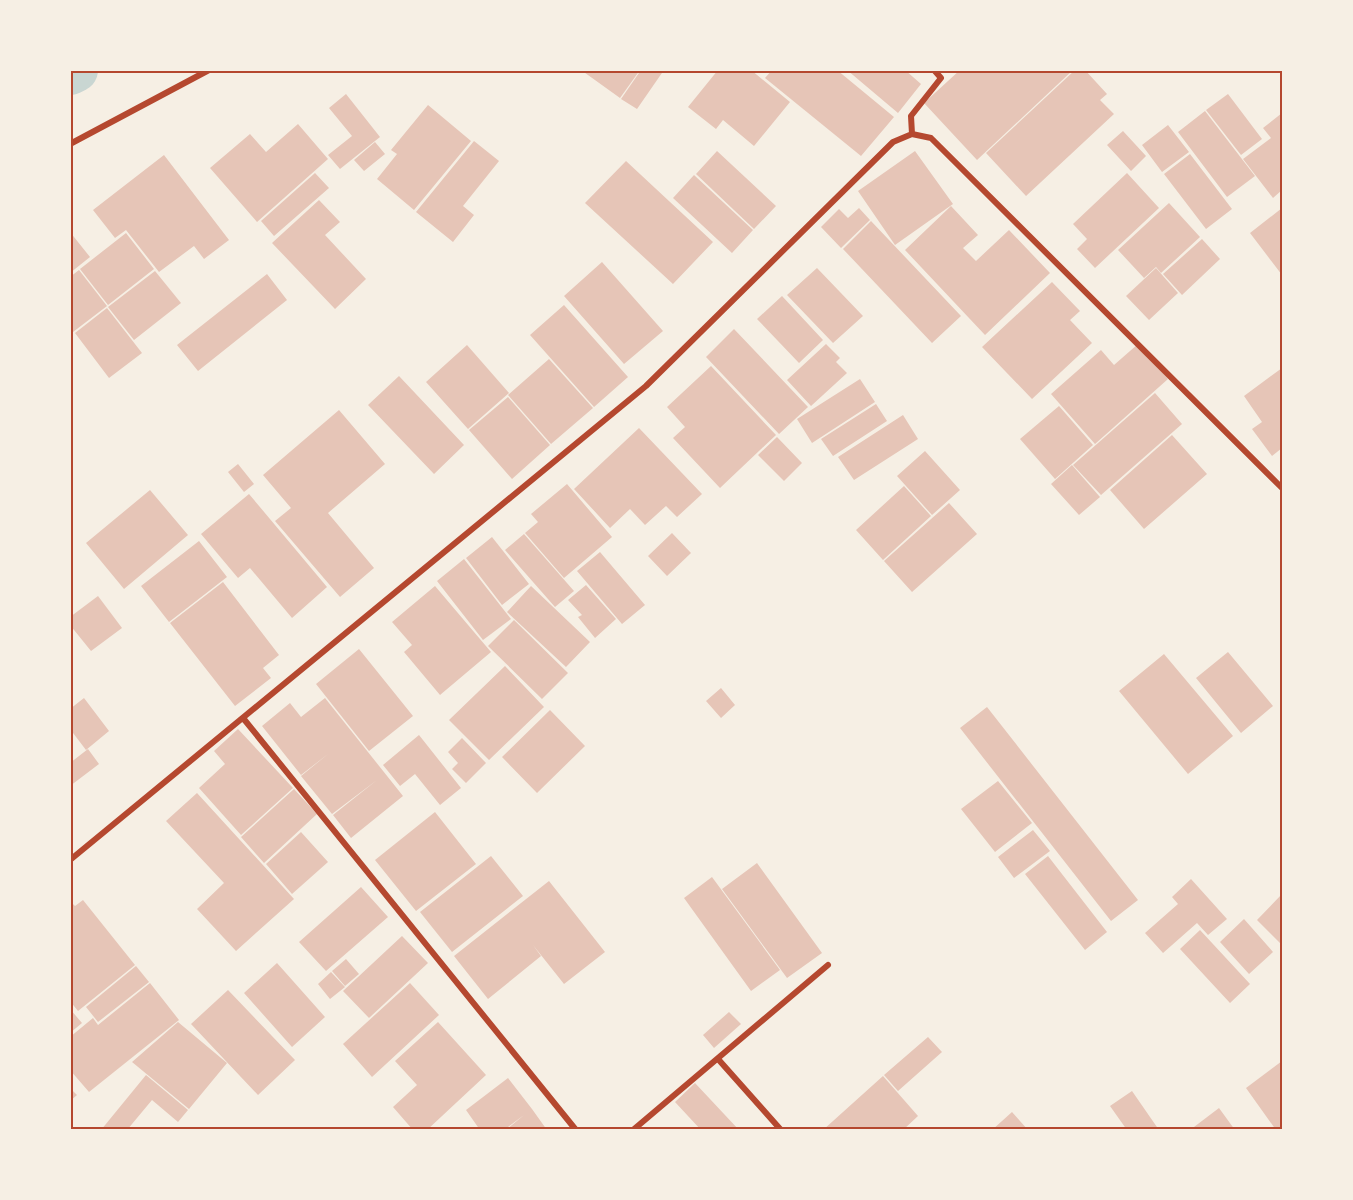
<svg xmlns="http://www.w3.org/2000/svg" width="1353" height="1200" viewBox="0 0 1353 1200" font-family="Spectral,serif">
  <style>
    .lines { fill: none; stroke-linecap: round; stroke-linejoin: round }
    .canal { stroke: #c9d6d2; stroke-width: 44 }
    .building { fill: #e6c5b7 }
    .minor { stroke: #b5482f; stroke-width: 6 }
    .neatline { fill: none; stroke: #b5482f; stroke-width: 2 }
  </style>
  <rect width="100%" height="100%" fill="#f6efe4"/>
  <g class="lines">
    <!-- canal -->
    <path class="canal" d="M70 73 76 70"/>
  </g>
  <!-- building -->
  <path class="building" d="M581 70H640L620 98Z
    M641 70H664L637 109 621 99Z
    M718 70H751L790 102 754 146 723 120 716 129 688 107Z
    M772 70H837L894 117 861 156 765 78Z
    M847 70H905L921 84 898 113Z
    M960 70H1073L977 160 924 103Z
    M1075 70H1085L1107 94 1100 100 1114 114 1026 196 986 153Z
    M346 94 380 137 340 169 328 155 352 136 329 108Z
    M1228 94 1262 139 1241 155 1206 110Z
    M428 105 471 141 414 210 377 179 397 154 391 150Z
    M1205 111 1255 176 1227 197 1178 132Z
    M1282 113V190L1273 198 1243 159 1271 138 1263 128Z
    M298 124 328 159 257 222 210 168 250 134 266 152Z
    M1168 125 1189 152 1162 172 1142 145Z
    M1123 131 1146 156 1131 171 1107 145Z
    M474 141 499 161 463 206 474 215 453 242 416 212Z
    M375 142 385 154 364 171 354 160Z
    M717 151 776 206 754 229 696 174Z
    M915 151 953 204 895 245 858 191Z
    M1190 154 1232 209 1206 229 1164 174Z
    M164 155 229 240 204 259 194 246 159 272 126 230 115 238 93 210Z
    M626 161 713 242 673 284 585 203Z
    M315 173 329 188 274 236 261 221Z
    M1127 173 1159 208 1095 268 1077 249 1087 239 1073 224Z
    M694 175 753 230 732 253 673 198Z
    M319 200 340 222 325 235 366 279 335 309 272 243Z
    M1169 203 1200 237 1161 273 1156 267 1144 278 1118 250Z
    M951 206 978 235 963 248 976 261 1009 230 1050 273 985 335 905 250Z
    M859 208 870 220 841 248 821 227 839 209 848 218Z
    M1282 208V275L1250 233Z
    M871 221 961 316 932 343 843 249Z
    M70 232 90 257 70 273Z
    M126 233 154 269 108 305 80 269Z
    M1202 239 1220 259 1182 295 1163 274Z
    M602 262 663 331 624 364 564 296Z
    M817 268 863 316 833 343 787 295Z
    M1156 268 1178 293 1149 320 1126 296Z
    M79 270 107 306 73 332 70 328V277Z
    M155 271 181 303 134 340 108 307Z
    M267 274 287 300 198 371 177 345Z
    M1052 282 1080 311 1070 320 1092 343 1032 399 982 347Z
    M782 296 823 340 799 363 757 319Z
    M564 305 628 377 594 407 530 335Z
    M107 308 142 353 109 378 75 333Z
    M734 329 808 407 779 434 706 357Z
    M826 344 840 358 836 362 847 373 811 406 787 380Z
    M1138 344 1168 379 1095 444 1051 394 1101 350 1114 365Z
    M467 345 509 393 468 429 426 382Z
    M549 359 593 408 551 444 508 395Z
    M711 366 776 435 720 488 673 438 685 427 667 407Z
    M1282 368V448L1272 456 1252 429 1262 422 1244 396Z
    M399 376 464 445 434 474 368 405Z
    M860 379 875 402 812 443 797 419Z
    M1155 393 1182 424 1101 495 1073 465Z
    M508 397 550 445 512 479 469 430Z
    M876 404 887 421 833 456 821 439Z
    M1059 406 1093 445 1055 479 1020 439Z
    M339 410 385 464 328 513 374 568 340 597 275 521 291 508 263 475Z
    M903 415 918 439 854 480 838 457Z
    M639 428 702 494 677 517 666 506 645 525 630 509 610 528 574 489Z
    M1172 435 1207 474 1144 529 1110 490Z
    M777 437 802 463 784 481 758 455Z
    M925 451 960 490 932 515 897 476Z
    M238 464 254 484 244 492 228 472Z
    M1072 465 1100 497 1079 515 1051 484Z
    M567 484 612 537 564 578 525 533 538 522 531 514Z
    M904 486 931 516 883 560 856 530Z
    M150 490 188 535 124 589 86 543Z
    M249 494 327 587 292 618 250 568 238 578 201 534Z
    M949 503 977 534 912 592 884 561Z
    M672 533 691 553 667 576 648 556Z
    M524 534 574 591 555 607 505 550Z
    M492 537 529 584 502 605 466 558Z
    M199 541 227 577 169 622 141 586Z
    M600 552 645 605 622 624 577 571Z
    M464 559 511 619 483 640 437 581Z
    M223 582 279 655 263 668 271 678 235 706 170 623Z
    M586 585 616 619 595 638 578 617 582 615 568 600Z
    M435 586 491 652 440 695 404 652 412 645 392 622Z
    M531 586 590 642 566 667 507 612Z
    M98 596 122 628 91 651 70 625V617Z
    M514 620 568 673 542 699 488 646Z
    M359 649 413 716 369 751 316 684Z
    M1228 652 1273 706 1241 733 1196 678Z
    M1164 654 1233 736 1188 774 1119 691Z
    M505 666 544 707 489 760 449 720Z
    M721 688 735 705 721 718 706 701Z
    M84 698 109 731 86 750 70 729V709Z
    M325 698 403 796 351 838 333 815 377 780 332 814 301 776 328 754 301 775 262 726 290 703 301 717Z
    M987 707 1138 900 1111 921 960 728Z
    M550 710 585 746 537 793 502 757Z
    M238 729 293 788 241 835 199 788 225 764 214 751Z
    M419 735 461 788 440 805 415 774 400 786 383 765Z
    M462 738 486 763 466 783 452 769 458 763 448 752Z
    M88 749 99 764 70 786V763Z
    M998 781 1032 823 995 852 961 809Z
    M294 789 317 814 264 863 241 837Z
    M197 793 294 899 236 951 197 909 224 883 166 821Z
    M435 812 476 864 416 911 375 860Z
    M1033 830 1050 851 1014 878 998 857Z
    M301 832 328 862 292 894 266 864Z
    M491 856 523 896 452 952 420 912Z
    M1048 856 1107 932 1085 950 1025 874Z
    M757 863 822 953 787 978 722 889Z
    M712 877 780 970 751 991 684 898Z
    M1191 879 1227 919 1208 935 1197 923 1163 953 1145 933 1178 904 1172 897Z
    M549 881 605 952 564 984 533 945 541 956 488 999 454 956Z
    M361 887 388 917 326 971 299 942Z
    M1282 894V945L1257 920Z
    M83 900 135 965 78 1011 70 1001V901L75 906Z
    M1244 919 1273 952 1249 974 1220 942Z
    M1200 930 1250 984 1230 1003 1180 949Z
    M402 936 428 963 369 1018 343 991Z
    M346 959 359 974 345 986 332 971Z
    M277 963 325 1017 292 1047 244 993Z
    M136 966 149 982 98 1022 86 1007Z
    M331 972 345 987 330 999 318 984Z
    M150 983 179 1020 89 1092 70 1070V1037L93 1018 98 1025Z
    M410 983 439 1015 372 1077 343 1044Z
    M228 990 295 1060 258 1095 191 1024Z
    M70 1009 82 1023 70 1033Z
    M729 1012 741 1024 714 1048 703 1035Z
    M178 1022 227 1063 189 1109 132 1062Z
    M438 1022 486 1075 427 1130H413L393 1107 417 1085 395 1061Z
    M928 1037 942 1052 898 1091 884 1075Z
    M1282 1061V1130H1276L1246 1088Z
    M146 1075 188 1110 178 1122 152 1100 127 1130H101Z
    M883 1076 918 1116 903 1130H823Z
    M508 1078 532 1109 547 1130H506L524 1115 504 1130H480L466 1110Z
    M695 1083 739 1130H701L675 1102Z
    M70 1088 77 1095 70 1101Z
    M1132 1091 1159 1130H1127L1110 1106Z
    M1219 1108 1235 1130H1190Z
    M1012 1112 1028 1130H992Z"/>
  <g class="lines">
    <!-- minor -->
    <path class="minor" d="M912 134 911 116 941 78 934 70
      M70 144 209 70
      M243 718 576 1130
      M70 860 646 386 893 142 912 134 931 138 1282 488
      M718 1059 781 1130
      M633 1130 828 965"/>
  </g>
  <!-- border -->
  <rect width="1353" height="1200" fill="none" stroke="#f6efe4" stroke-width="144"/>
  <rect x="72" y="72" width="1209" height="1056" class="neatline"/>
</svg>
